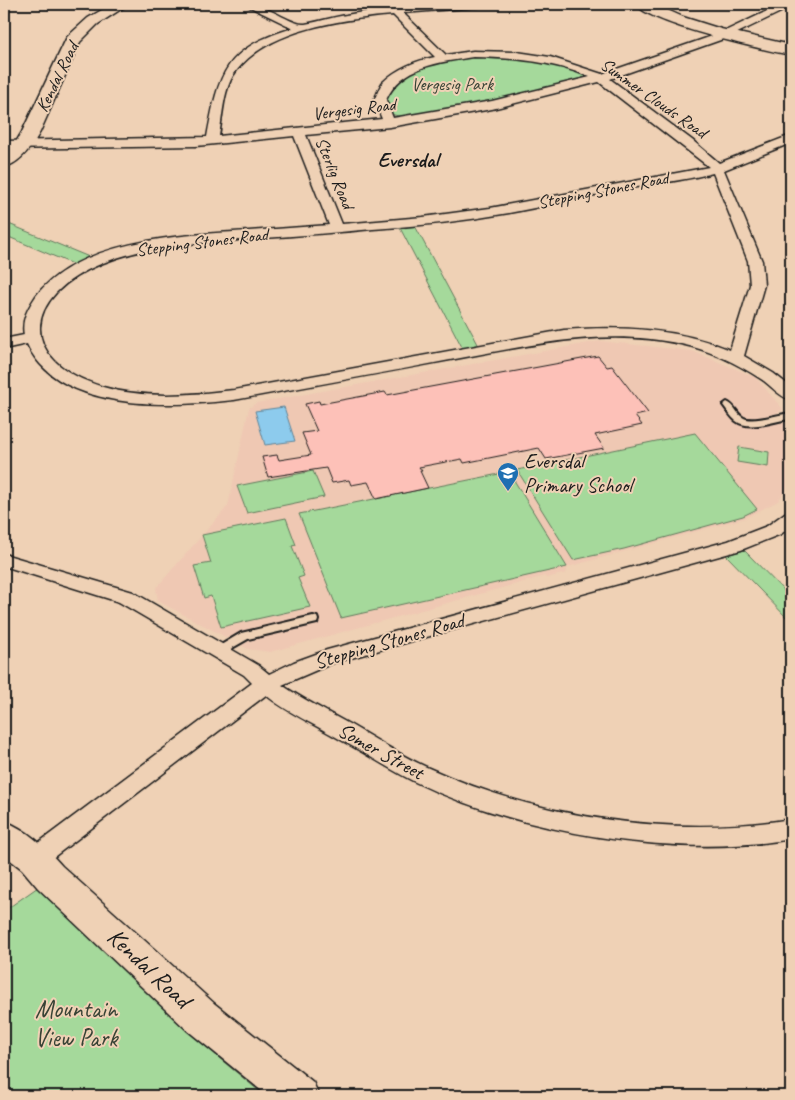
<svg xmlns="http://www.w3.org/2000/svg" width="795" height="1100" viewBox="0 0 795 1100" font-family="Caveat,sans-serif">
  <style>
    .built { fill: #efc8b3 }
    .green { fill: #a5d99b; stroke: #607a5c }
    .water { fill: #8dcbed; stroke: #608599 }
    .building { fill: #fdc1b8; stroke: #1c1c1c }
    .lines { fill: none; stroke-linecap: round; stroke-linejoin: round }
    .lane-casing { stroke: #1c1c1c; stroke-width: 4 }
    .street-casing { stroke: #1c1c1c; stroke-width: 3 }
    .secondary-casing { stroke: #1c1c1c; stroke-width: 3 }
    .lane { fill: #efd1b5; fill-rule: evenodd }
    .street { fill: #efd1b5; fill-rule: evenodd }
    .secondary { fill: #efd1b5; fill-rule: evenodd }
    .labels { text-anchor: middle; dominant-baseline: central; stroke-width: 4; stroke-linejoin: round; paint-order: stroke }
    .far-street-label { font-size: 18px; fill: #1c1c1c; stroke: #efd1b5 }
    .far-park-label { font-size: 18px; fill: #374235; stroke: #efd1b5 }
    .far-district-label { font-size: 21px; font-weight: bold; fill: #1c1c1c; stroke: #efd1b5 }
    .poi-label { font-size: 21px; fill: #1c1c1c; stroke: #efd1b5; text-anchor: start }
    .street-label { font-size: 21px; fill: #1c1c1c; stroke: #efd1b5 }
    .near-street-label { font-size: 25px; fill: #1c1c1c; stroke: #efd1b5 }
    .near-park-label { font-size: 25px; fill: #374235; stroke: #efd1b5 }
  </style>
  <rect width="100%" height="100%" fill="#efd1b5"/>
  <filter id="ink" filterUnits="userSpaceOnUse"><feTurbulence type="fractalNoise" baseFrequency=".02" numOctaves="2"/><feDisplacementMap in="SourceGraphic" scale="10" xChannelSelector="R" yChannelSelector="G"/><feConvolveMatrix kernelMatrix="1 2 1 2 8 2 1 2 1" color-interpolation-filters="sRGB"/></filter>
  <g filter="url(#ink)">
    <!-- built -->
    <path class="built" d="M600 341 692 351 755 377 783 409 776 414 780 420 790 423 791 425V482L778 501 745 518 568 567 566 573 546 578 545 576 270 652 248 649 158 601 156 588 228 506 249 408 256 403Z"/>
    <!-- green -->
    <path class="green" d="M488 56 536 59 585 74 586 77 501 101 403 117 390 114 386 99 397 80 426 65 467 57Z
      M4 222 94 259 77 266 4 235Z
      M414 224 479 346 463 349 399 226Z
      M695 433 757 509 743 516 624 549 573 560 517 470Z
      M739 447 769 452 768 467 737 462Z
      M313 471 324 497 247 513 237 486Z
      M509 472 567 567 341 618 299 514Z
      M286 518 296 545 292 546 304 576 298 578 310 607 221 627 211 596 204 598 194 566 211 563 202 535Z
      M744 550 791 598V622L726 555Z
      M38 887 219 1058 265 1096H4V911Z"/>
    <!-- water -->
    <path class="water" d="M284 407 295 441 265 445 255 411Z"/>
    <!-- building -->
    <path class="building" d="M598 356 607 367 612 366 648 413 635 416 642 425 595 435 604 448 546 459 539 448 464 463 462 459 419 467 422 471H420L428 488 376 499 368 482 351 485 349 480 332 483 326 468 268 477 262 457 277 455 279 460 311 455 302 433 317 431 305 404 319 401 320 404 385 392 387 395Z"/>
    <g class="lines">
      <!-- lane casing -->
      <g class="lane-casing">
        <path id="lane" d="M727 402C735 405 737 415 744 418 754 423 779 414 791 413V419C775 420 750 432 736 421 731 417 727 410 723 405Z
          M313 616 317 617 318 620 317 623 248 639 220 655 216 654 215 651 216 648 241 633Z"/>
      </g>
      <!-- street casing -->
      <g class="street-casing">
        <path id="street" d="M244 4C266 3 292 26 305 24 319 22 332 17 346 15 391 6 438 4 484 4L479 7 403 13 446 55 473 51 517 52 550 57 602 74 721 33 782 4H791V7L729 37 610 79 692 140 719 163 791 135V143L724 170 762 261 764 285 744 356 773 373 791 387V400C779 397 771 385 761 379 737 363 709 350 681 344 603 327 527 346 450 360 378 374 306 387 234 400 172 407 59 413 27 344L4 349V339L24 335C21 320 28 308 36 296 80 239 183 235 249 231 276 229 302 227 329 225L294 136 196 146 4 149V141L207 137C219 72 224 49 293 28ZM393 15 435 57C417 60 396 69 383 82 379 87 377 95 374 100L382 119 219 136C223 115 223 87 237 70 269 29 344 19 393 15ZM473 57C514 58 552 61 590 77L492 101 393 118 386 100C402 65 439 63 473 57ZM599 82 709 167 490 208 423 217 342 224 306 135 390 127 492 109ZM713 173 748 261 750 285 730 350C678 328 620 326 564 330L234 390C191 395 144 399 103 387 15 360 23 295 103 263 149 244 202 243 251 239 292 236 333 233 373 229 419 226 464 221 509 213 546 206 583 197 620 190 651 184 682 181 713 173Z
          M791 511V526L781 534 741 550 333 663 282 685C304 700 328 712 351 725 377 740 403 757 431 769 539 818 674 838 791 819V839C676 859 519 833 413 781 389 769 365 753 341 740 320 727 284 711 266 695L42 866 34 869 26 866 22 859 26 852 252 683 244 675 119 602 4 566V554L133 592 258 665 269 674 294 662 327 650 728 541 767 526 785 513Z"/>
      </g>
      <!-- secondary casing -->
      <g class="secondary-casing">
        <path id="secondary" d="M112 4H129L98 24 80 42 40 132C32 146 20 164 4 167V153L16 142 22 132 67 37 88 18Z
          M636 4H654L683 17 721 29 791 45V55C765 50 648 24 636 4Z
          M4 821C27 829 46 848 62 866L215 1004 313 1082 319 1096H268L187 1030 38 888 22 869 4 855Z"/>
      </g>
      <!-- lane -->
      <use href="#lane" class="lane"/>
      <!-- street -->
      <use href="#street" class="street"/>
      <!-- secondary -->
      <use href="#secondary" class="secondary"/>
    </g>
  </g>
  <!-- icons -->
  <defs>
    <g id="school-pin" transform="scale(1.125)"><path d="M0 17L-7.5 6A9.5 9.5 0 1 1 7.5 6Z" fill="#1f6fb2" stroke="#efd1b5"/><path d="M0-5L7-2L0 1L-7-2ZM-4 1L0 2.5L4 1V4Q0 6-4 4Z" fill="#fff"/></g>
  </defs>
  <g fill-rule="evenodd">
    <use href="#school-pin" x="508" y="473"/>
  </g>
  <g class="labels">
    <!-- far-street labels -->
    <g class="far-street-label">
      <text transform="translate(57 77) rotate(-64)">Kendal Road</text>
      <text transform="translate(654 98) rotate(35)">Summer Clouds Road</text>
      <text transform="translate(354 109) rotate(-7)">Vergesig Road</text>
      <text transform="translate(335 173) rotate(68)">Sterlig Road</text>
      <text transform="translate(603 190) rotate(-11)">Stepping Stones Road</text>
      <text transform="translate(202 242) rotate(-7)">Stepping Stones Road</text>
    </g>
    <!-- far-park labels -->
    <g class="far-park-label">
      <text x="452" y="84">Vergesig Park</text>
    </g>
    <!-- far-district labels -->
    <g class="far-district-label">
      <text x="408" y="160">Eversdal</text>
    </g>
    <!-- poi labels -->
    <g class="poi-label">
      <text x="524" y="461">Eversdal<tspan x="524" dy="24">Primary School</tspan></text>
    </g>
    <!-- street labels -->
    <g class="street-label">
      <text transform="translate(389 641) rotate(-16)">Stepping Stones Road</text>
      <text transform="translate(381 751) rotate(29)">Somer Street</text>
    </g>
    <!-- near-street labels -->
    <g class="near-street-label">
      <text transform="translate(149 968) rotate(43)">Kendal Road</text>
    </g>
    <!-- near-park labels -->
    <g class="near-park-label">
      <text x="76" y="1009">Mountain<tspan x="76" dy="29">View Park</tspan></text>
    </g>
  </g>
  <!-- margin -->
  <rect width="795" height="1100" fill="none" stroke="#efd1b5" stroke-width="20"/>
  <rect x="10" y="10" width="775" height="1080" fill="none" stroke="#1c1c1c" stroke-width="2" filter="url(#ink)"/>
</svg>
